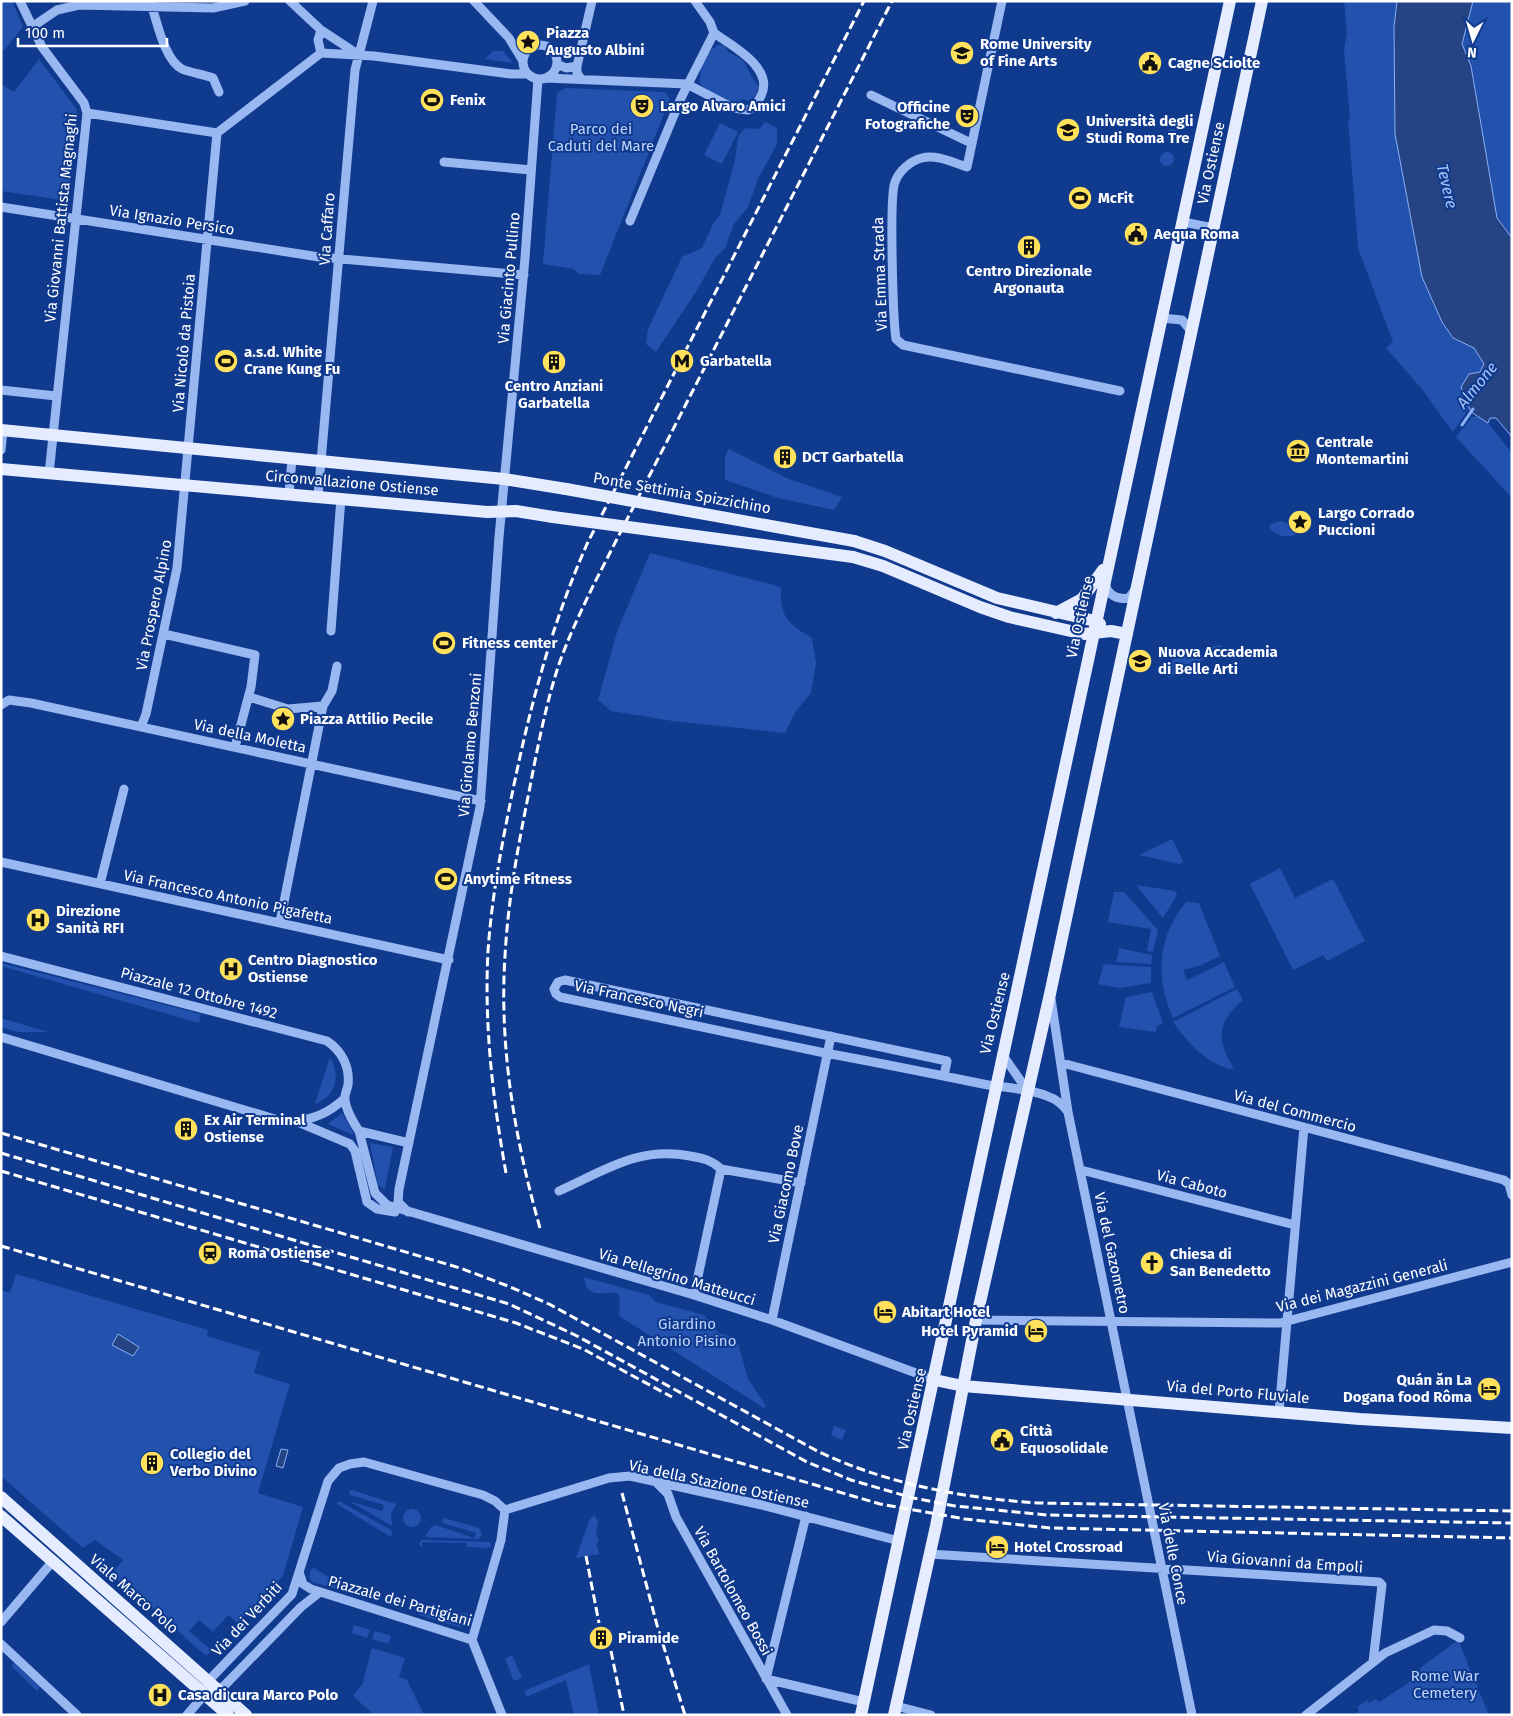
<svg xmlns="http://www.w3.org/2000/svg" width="1513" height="1716" viewBox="0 0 1513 1716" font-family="'Fira Sans',sans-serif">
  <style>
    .green { fill: #2251ae }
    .water { fill: #264484; stroke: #8bb1f6 }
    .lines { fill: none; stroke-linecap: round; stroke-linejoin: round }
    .stream { stroke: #8bb1f6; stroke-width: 3 }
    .minor { stroke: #99b8f2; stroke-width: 9 }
    .major { stroke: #e5ecff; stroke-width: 12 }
    .rail { stroke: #fff; stroke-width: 3; stroke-dasharray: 9 4; stroke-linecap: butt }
    .major-bridge { stroke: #e5ecff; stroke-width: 12 }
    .labels { text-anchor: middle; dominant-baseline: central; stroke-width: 4; stroke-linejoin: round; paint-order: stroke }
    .poi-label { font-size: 15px; font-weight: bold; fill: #fff; stroke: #103a8e; text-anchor: start }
    .park-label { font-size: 15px; fill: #c0d5fd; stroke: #103a8e }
    .street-label { font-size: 15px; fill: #fff; stroke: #103a8e }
    .water-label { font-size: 16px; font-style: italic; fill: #a5c3fa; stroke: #103a8e }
  </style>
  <rect width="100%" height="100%" fill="#103a8e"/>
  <!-- green -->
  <path class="green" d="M1 1H12L23 27 1 54Z
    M1344 1H1397L1394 27 1395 134 1422 277 1442 322 1453 338 1474 348 1484 364 1480 372 1461 386 1469 408 1453 432 1421 388 1386 348 1393 342 1358 248 1348 119H1350L1344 50 1347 33Z
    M1473 1H1512V238L1497 218 1471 66 1462 44Z
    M718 45H724L729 53C751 60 744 71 759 86L756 95 749 101 742 99 740 104C725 102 712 93 700 84 699 69 704 53 718 45Z
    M493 51H503L513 63 485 59Z
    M39 59 77 110 68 201 1 191V84L14 92Z
    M566 88 665 92 670 99 600 275 579 274 573 269 543 264 557 93Z
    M765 122 777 128V144L758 179 748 207 734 224 725 248 715 258 696 292 656 352 646 344 648 329 682 257 702 248 714 222 720 215 735 160 738 137 745 128 759 129Z
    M720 123 738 132 722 164 704 155Z
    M1166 135a6 6 0 1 1 12 0a6 6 0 1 1-12 0Z
    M1160 159a7 7 0 1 1 14 0a7 7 0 1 1-14 0Z
    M1479 416 1488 423 1512 453V498L1456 437 1472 417Z
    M729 449 789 479 842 497 834 510 778 498 725 480V456Z
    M1281 521 1295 526 1297 534C1288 539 1276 536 1269 527L1271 524Z
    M650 553 781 587C779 616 788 624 812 638L816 663 811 693 796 711 785 733 673 721 611 711 598 700 617 632Z
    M1220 645 1223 651 1211 657 1207 648Z
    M1199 650 1204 659 1168 678 1173 658Z
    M1172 839 1183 861 1180 864 1139 855Z
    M1280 868 1295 898 1333 879 1365 941 1327 961 1323 955 1293 970 1250 884Z
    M1136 885 1175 891 1177 895 1163 918Z
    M1114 892H1124L1158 930 1153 952 1147 951 1151 929 1108 922Z
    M1186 902 1199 903 1220 956 1199 966 1183 970 1187 980 1224 962 1235 987 1173 1018C1155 978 1157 937 1186 902Z
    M1119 948 1152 955 1151 964 1116 962Z
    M1 963 201 1014 199 1023 1 966Z
    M1104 964 1151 967V983L1119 988 1098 984Z
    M1237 989 1243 1000C1217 1021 1216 1041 1234 1068L1229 1069C1205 1062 1187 1042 1173 1022Z
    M1152 992 1163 1023 1157 1026 1156 1032 1119 1027 1126 997Z
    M1 1018 48 1032H18L1 1027Z
    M330 1057C341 1077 336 1096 315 1104Z
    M342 1113 354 1134 353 1135 328 1124Z
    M370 1143 393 1147 385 1189 378 1185Z
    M16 1274 208 1330 207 1336 260 1352 254 1373 290 1384 258 1493 303 1507 283 1576 238 1623 228 1615 213 1632 199 1620 189 1631 209 1648 212 1646 214 1648 206 1656 143 1600 111 1575 123 1560 95 1540 83 1548 1 1476V1290L10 1293Z
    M583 1277 649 1295 656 1302 704 1315 719 1333 737 1339 748 1379 766 1406 764 1408 619 1316C622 1283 617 1295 594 1293L587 1288Z
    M834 1426 846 1430 842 1440 831 1435Z
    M352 1490 396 1504 391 1514 392 1526 349 1501 382 1511 384 1505 350 1495 349 1491Z
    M339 1501 391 1530 393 1535 389 1536 337 1504Z
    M403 1518a9 9 0 1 1 18 0a9 9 0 1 1-18 0Z
    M594 1515 598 1521 596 1531 599 1542 596 1543 599 1554 576 1558 589 1521Z
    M444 1518 479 1528 482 1535 479 1539 425 1537 431 1527 436 1525 474 1538 476 1533 443 1523 442 1520Z
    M422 1540 489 1542 492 1545 488 1548 467 1547V1543L422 1542V1547L419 1544Z
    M314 1568 353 1592 354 1594 312 1582 309 1577 311 1569Z
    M419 1612 467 1613 469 1615 465 1625 459 1627 419 1615Z
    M354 1625 370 1630 367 1638 352 1633Z
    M375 1631 391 1636 388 1644 372 1639Z
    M1458 1640 1489 1715H1353L1359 1711 1357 1707 1367 1700 1369 1703 1376 1699 1379 1702 1404 1686 1420 1672V1668Z
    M372 1648 405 1658 399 1677 407 1680 424 1715H374L353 1696 362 1685Z
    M512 1655 522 1678 514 1681 505 1659Z
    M14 1663 40 1687 37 1691 11 1666Z
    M589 1664 599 1715H574L566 1680 526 1697 524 1691Z"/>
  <!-- water -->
  <path class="water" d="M1397 1H1473L1462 44 1471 66 1497 218 1512 238V437L1496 418H1490L1488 423 1471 412 1461 387 1469 374 1480 372 1484 364 1474 348 1453 338 1442 322 1422 277 1395 134 1394 27Z
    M118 1334 139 1347 133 1356 112 1345Z
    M281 1449 288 1450 283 1468 276 1466Z"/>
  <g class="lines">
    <!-- stream -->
    <path class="stream" d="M1462 425 1473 409"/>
    <!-- minor -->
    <path class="minor" d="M20 1 42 47 84 103 87 113 49 474
      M150 1C157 20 164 60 182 69 191 73 203 74 213 78L219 92
      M290 1 321 30 356 53
      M474 1 509 38 523 61
      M695 1 710 22 714 33
      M1002 1 967 167C954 163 936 154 922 158 910 161 899 171 895 182 889 196 893 319 896 339L903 345 1120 391
      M32 27 57 10 79 5 213 8 245 1
      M523 62a17 17 0 1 1 34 0a17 17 0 1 1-34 0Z
      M321 53 374 56 511 74H528
      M321 53 318 40 321 30
      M557 64 566 68 577 66
      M546 78 687 84 733 108 748 110C754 107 758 102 761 96 775 68 732 46 714 33
      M581 79 577 73V66L592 1
      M871 95 971 143
      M87 113 217 133
      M444 162 531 170
      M1 207 319 257 524 275
      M630 221 681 98 714 33
      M1183 222 1214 228
      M1161 318 1182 320 1192 332
      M1 390 56 396
      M1 450 3 430
      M289 494 292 459
      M318 496 355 70 373 1
      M1105 584C1108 595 1117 600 1129 598L1135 590
      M331 631 341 498
      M164 634 255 655 251 687 235 747
      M249 697 288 709 323 706
      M1 705 9 700 31 703 481 801
      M141 727 146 714 177 568 217 133 321 53
      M1 862 449 960
      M100 884 124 789
      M280 922 323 706 332 691 337 666
      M1 956 327 1041C342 1051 350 1067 348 1085 347 1090 344 1095 345 1100 346 1111 353 1122 359 1131L409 1143
      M1051 999 1068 1112 1192 1715
      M1 1037 278 1120C305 1124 326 1116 345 1098
      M1002 1054 1027 1090
      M1062 1063 1504 1180 1509 1184 1512 1195
      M944 1076 947 1061 565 980 558 982 554 989 556 994 560 997 820 1052C875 1062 929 1073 983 1084 1005 1088 1027 1088 1047 1096 1056 1099 1063 1105 1068 1112
      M298 1122 350 1144 355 1151 367 1202 377 1209 395 1212
      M359 1131 375 1193 387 1205 694 1295 772 1320 935 1380
      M1081 1170 1295 1225
      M559 1191C604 1171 638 1146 690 1156 702 1158 712 1160 721 1169L801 1183
      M408 1212 398 1202 399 1189 480 807 499 537 525 258 538 79
      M694 1295 721 1169
      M772 1320 831 1036
      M976 1320 1280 1323 1512 1262
      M1279 1412 1304 1127
      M657 1483 668 1494 676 1517 787 1715
      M505 1510 609 1478 630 1476 762 1505 899 1541
      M806 1516 766 1679 864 1702
      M929 1554 1379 1582 1382 1585 1373 1662
      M299 1572 303 1584 311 1589 472 1640
      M1 1622 53 1561
      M472 1640 502 1715
      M1 1644 77 1715
      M213 1692 224 1686 301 1607 320 1592
      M896 1706 931 1715
      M187 1715 205 1694 209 1680 292 1594 328 1481 339 1468 350 1464 364 1462 483 1495 495 1501 505 1510 501 1540 472 1640
      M1306 1715 1385 1653 1434 1630 1447 1631 1460 1638"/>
    <!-- major -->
    <path class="major" d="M1 430 504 479 566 489
      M1 469 487 512 516 511 553 517
      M854 541 885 551 997 598 1095 621 1100 624
      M853 557 883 566 980 607 1009 617 1084 634 1111 631 1127 634
      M1056 613 1082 599 1103 570
      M935 1380 963 1386 1360 1419 1512 1428
      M1 1497 246 1715
      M1 1516 228 1715
      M861 1715 1230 1
      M894 1715 936 1526 976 1320 1050 994 1262 1"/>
    <!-- rail -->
    <path class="rail" d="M1 1133 460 1268 508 1286 549 1304 819 1452C888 1484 962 1498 1038 1503L1512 1511
      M1 1153 509 1304 577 1336 807 1462 851 1480 913 1498 955 1506 1047 1515 1512 1523
      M1 1171 516 1323 583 1349 672 1397
      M506 1173C493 1100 484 1026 488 951 492 892 504 833 516 775 533 695 554 619 587 544L864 1
      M540 1228C515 1140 499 1048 505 956 508 900 518 846 529 792 537 750 545 708 558 667 568 638 581 611 594 584L892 1
      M1 1246 880 1504 965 1519 1050 1528 1512 1538
      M622 1493 657 1625 685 1715
      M586 1556 599 1623
      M611 1651 624 1715"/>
    <!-- major-bridge -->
    <path class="major-bridge" d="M566 489 854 541
      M553 517 853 557"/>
  </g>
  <!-- icons -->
  <defs>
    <g id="sight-disc" transform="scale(1.25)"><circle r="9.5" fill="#ffe15b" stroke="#103a8e"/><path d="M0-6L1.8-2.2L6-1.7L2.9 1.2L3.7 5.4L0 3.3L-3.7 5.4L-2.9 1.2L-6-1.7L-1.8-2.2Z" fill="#111"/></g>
    <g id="university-disc" transform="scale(1.25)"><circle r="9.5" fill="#ffe15b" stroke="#103a8e"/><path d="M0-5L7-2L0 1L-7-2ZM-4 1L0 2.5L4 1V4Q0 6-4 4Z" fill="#111"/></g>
    <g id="civic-disc" transform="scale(1.25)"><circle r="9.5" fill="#ffe15b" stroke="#103a8e"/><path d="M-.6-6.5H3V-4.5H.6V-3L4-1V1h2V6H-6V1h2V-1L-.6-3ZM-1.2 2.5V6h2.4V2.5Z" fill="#111"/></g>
    <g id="stadium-disc" transform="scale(1.25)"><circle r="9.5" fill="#ffe15b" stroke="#103a8e"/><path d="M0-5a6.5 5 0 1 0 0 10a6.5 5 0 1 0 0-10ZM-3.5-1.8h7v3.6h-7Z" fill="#111"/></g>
    <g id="theatre-disc" transform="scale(1.25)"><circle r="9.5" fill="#ffe15b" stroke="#103a8e"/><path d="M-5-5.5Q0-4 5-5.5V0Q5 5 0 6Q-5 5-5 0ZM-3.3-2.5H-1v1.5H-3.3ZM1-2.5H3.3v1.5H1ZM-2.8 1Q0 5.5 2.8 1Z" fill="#111"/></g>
    <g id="building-disc" transform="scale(1.25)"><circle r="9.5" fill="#ffe15b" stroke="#103a8e"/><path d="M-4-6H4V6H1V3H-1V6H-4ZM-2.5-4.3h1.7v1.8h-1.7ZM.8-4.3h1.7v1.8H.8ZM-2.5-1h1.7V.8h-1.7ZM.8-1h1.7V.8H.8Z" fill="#111"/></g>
    <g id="metro-disc" transform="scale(1.25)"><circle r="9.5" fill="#ffe15b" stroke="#103a8e"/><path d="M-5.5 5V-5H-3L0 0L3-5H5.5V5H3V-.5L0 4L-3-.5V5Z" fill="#111"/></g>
    <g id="museum-disc" transform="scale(1.25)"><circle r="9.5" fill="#ffe15b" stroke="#103a8e"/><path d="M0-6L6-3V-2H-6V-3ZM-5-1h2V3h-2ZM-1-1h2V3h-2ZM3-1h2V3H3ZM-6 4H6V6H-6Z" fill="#111"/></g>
    <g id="hospital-disc" transform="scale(1.25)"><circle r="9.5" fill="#ffe15b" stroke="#103a8e"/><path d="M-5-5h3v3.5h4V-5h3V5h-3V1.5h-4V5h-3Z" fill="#111"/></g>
    <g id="station-disc" transform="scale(1.25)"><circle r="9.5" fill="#ffe15b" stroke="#103a8e"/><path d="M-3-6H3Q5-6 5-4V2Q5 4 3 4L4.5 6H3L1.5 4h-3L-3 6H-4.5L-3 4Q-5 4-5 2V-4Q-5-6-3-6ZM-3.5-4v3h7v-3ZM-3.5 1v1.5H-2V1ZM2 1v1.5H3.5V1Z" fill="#111"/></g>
    <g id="church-disc" transform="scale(1.25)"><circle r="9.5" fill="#ffe15b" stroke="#103a8e"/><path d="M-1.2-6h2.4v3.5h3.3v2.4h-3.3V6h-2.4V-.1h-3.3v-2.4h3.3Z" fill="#111"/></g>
    <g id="hotel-disc" transform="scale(1.25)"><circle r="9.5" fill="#ffe15b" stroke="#103a8e"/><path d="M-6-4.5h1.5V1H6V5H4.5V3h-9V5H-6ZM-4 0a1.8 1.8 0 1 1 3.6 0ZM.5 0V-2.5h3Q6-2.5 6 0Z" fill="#111"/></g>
  </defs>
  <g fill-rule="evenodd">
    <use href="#sight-disc" x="528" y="42"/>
    <use href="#university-disc" x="962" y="53"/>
    <use href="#civic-disc" x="1150" y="63"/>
    <use href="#stadium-disc" x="432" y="100"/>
    <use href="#theatre-disc" x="642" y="106"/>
    <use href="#theatre-disc" x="967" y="116"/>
    <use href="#university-disc" x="1068" y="130"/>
    <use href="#stadium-disc" x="1080" y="198"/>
    <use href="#civic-disc" x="1136" y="234"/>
    <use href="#building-disc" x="1029" y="247"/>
    <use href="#stadium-disc" x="226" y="361"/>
    <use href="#metro-disc" x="682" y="361"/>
    <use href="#building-disc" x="554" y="362"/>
    <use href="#museum-disc" x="1298" y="451"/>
    <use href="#building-disc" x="785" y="457"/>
    <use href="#sight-disc" x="1300" y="522"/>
    <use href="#stadium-disc" x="444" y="643"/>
    <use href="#university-disc" x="1140" y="661"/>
    <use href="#sight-disc" x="283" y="719"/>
    <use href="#stadium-disc" x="446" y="879"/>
    <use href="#hospital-disc" x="38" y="920"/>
    <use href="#hospital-disc" x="231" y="969"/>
    <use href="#building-disc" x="186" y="1129"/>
    <use href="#station-disc" x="210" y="1253"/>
    <use href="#church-disc" x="1152" y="1263"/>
    <use href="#hotel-disc" x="885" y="1312"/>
    <use href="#hotel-disc" x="1036" y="1331"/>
    <use href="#hotel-disc" x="1489" y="1389"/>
    <use href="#civic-disc" x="1002" y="1440"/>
    <use href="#building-disc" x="152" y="1463"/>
    <use href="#hotel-disc" x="997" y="1547"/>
    <use href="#building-disc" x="601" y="1638"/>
    <use href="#hospital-disc" x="160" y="1695"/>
  </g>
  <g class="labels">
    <!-- poi labels -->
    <g class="poi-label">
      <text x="546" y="33">Piazza<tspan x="546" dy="17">Augusto Albini</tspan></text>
      <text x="980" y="44">Rome University<tspan x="980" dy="17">of Fine Arts</tspan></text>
      <text x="1168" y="63">Cagne Sciolte</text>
      <text x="450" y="100">Fenix</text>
      <text x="660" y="106">Largo Alvaro Amici</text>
      <text x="950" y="107" text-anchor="end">Officine<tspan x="950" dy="17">Fotografiche</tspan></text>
      <text x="1086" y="121">Università degli<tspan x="1086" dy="17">Studi Roma Tre</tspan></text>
      <text x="1098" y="198">McFit</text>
      <text x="1154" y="234">Aequa Roma</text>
      <text x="1029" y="271" text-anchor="middle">Centro Direzionale<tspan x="1029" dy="17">Argonauta</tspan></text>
      <text x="244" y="352">a.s.d. White<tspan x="244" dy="17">Crane Kung Fu</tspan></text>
      <text x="700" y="361">Garbatella</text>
      <text x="554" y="386" text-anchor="middle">Centro Anziani<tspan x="554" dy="17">Garbatella</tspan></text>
      <text x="1316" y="442">Centrale<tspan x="1316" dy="17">Montemartini</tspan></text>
      <text x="802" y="457">DCT Garbatella</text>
      <text x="1318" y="513">Largo Corrado<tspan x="1318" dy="17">Puccioni</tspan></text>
      <text x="462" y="643">Fitness center</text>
      <text x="1158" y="652">Nuova Accademia<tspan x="1158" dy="17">di Belle Arti</tspan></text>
      <text x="300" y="719">Piazza Attilio Pecile</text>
      <text x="464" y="879">Anytime Fitness</text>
      <text x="56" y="911">Direzione<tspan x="56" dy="17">Sanità RFI</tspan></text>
      <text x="248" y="960">Centro Diagnostico<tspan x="248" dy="17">Ostiense</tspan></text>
      <text x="204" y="1120">Ex Air Terminal<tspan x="204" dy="17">Ostiense</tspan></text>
      <text x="228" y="1253">Roma Ostiense</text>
      <text x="1170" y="1254">Chiesa di<tspan x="1170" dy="17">San Benedetto</tspan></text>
      <text x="902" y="1312">Abitart Hotel</text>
      <text x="1018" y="1331" text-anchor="end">Hotel Pyramid</text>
      <text x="1472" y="1380" text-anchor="end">Quán ăn La<tspan x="1472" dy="17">Dogana food Rôma</tspan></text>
      <text x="1020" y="1431">Città<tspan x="1020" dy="17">Equosolidale</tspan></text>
      <text x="170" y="1454">Collegio del<tspan x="170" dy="17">Verbo Divino</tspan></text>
      <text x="1014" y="1547">Hotel Crossroad</text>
      <text x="618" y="1638">Piramide</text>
      <text x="178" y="1695">Casa di cura Marco Polo</text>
    </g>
    <!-- park labels -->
    <g class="park-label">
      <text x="601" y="129">Parco dei<tspan x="601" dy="17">Caduti del Mare</tspan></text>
      <text x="687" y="1324">Giardino<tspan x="687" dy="17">Antonio Pisino</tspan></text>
      <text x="1445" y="1676">Rome War<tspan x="1445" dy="17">Cemetery</tspan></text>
    </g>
    <!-- street labels -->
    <g class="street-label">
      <text transform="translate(1211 163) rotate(-78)">Via Ostiense</text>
      <text transform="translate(61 218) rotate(-84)">Via Giovanni Battista Magnaghi</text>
      <text transform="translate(172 220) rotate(9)">Via Ignazio Persico</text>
      <text transform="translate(327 229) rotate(-86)">Via Caffaro</text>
      <text transform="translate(880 274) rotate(-92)">Via Emma Strada</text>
      <text transform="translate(509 278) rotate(-85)">Via Giacinto Pullino</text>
      <text transform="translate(184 343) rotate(-85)">Via Nicolò da Pistoia</text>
      <text transform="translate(352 483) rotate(5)">Circonvallazione Ostiense</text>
      <text transform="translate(682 493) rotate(10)">Ponte Settimia Spizzichino</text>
      <text transform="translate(154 605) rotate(-79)">Via Prospero Alpino</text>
      <text transform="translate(1080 617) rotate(-78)">Via Ostiense</text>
      <text transform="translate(250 736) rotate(12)">Via della Moletta</text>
      <text transform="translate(470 745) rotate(-85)">Via Girolamo Benzoni</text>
      <text transform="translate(228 897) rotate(12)">Via Francesco Antonio Pigafetta</text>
      <text transform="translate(199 993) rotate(15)">Piazzale 12 Ottobre 1492</text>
      <text transform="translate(639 999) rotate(12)">Via Francesco Negri</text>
      <text transform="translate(995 1013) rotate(-76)">Via Ostiense</text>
      <text transform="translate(1295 1111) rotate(15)">Via del Commercio</text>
      <text transform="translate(786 1184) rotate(-78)">Via Giacomo Bove</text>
      <text transform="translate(1192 1184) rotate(15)">Via Caboto</text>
      <text transform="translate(1112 1253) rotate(78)">Via del Gazometro</text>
      <text transform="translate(677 1277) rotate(17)">Via Pellegrino Matteucci</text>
      <text transform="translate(1362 1286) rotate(-14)">Via dei Magazzini Generali</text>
      <text transform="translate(1238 1392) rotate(5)">Via del Porto Fluviale</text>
      <text transform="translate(912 1409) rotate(-77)">Via Ostiense</text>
      <text transform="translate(719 1484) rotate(12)">Via della Stazione Ostiense</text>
      <text transform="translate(1173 1554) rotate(79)">Via delle Conce</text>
      <text transform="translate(1285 1562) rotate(4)">Via Giovanni da Empoli</text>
      <text transform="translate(733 1591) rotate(61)">Via Bartolomeo Bossi</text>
      <text transform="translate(134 1594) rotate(41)">Viale Marco Polo</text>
      <text transform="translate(400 1601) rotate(16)">Piazzale dei Partigiani</text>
      <text transform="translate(247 1619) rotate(-47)">Via dei Verbiti</text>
    </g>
    <!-- water labels -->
    <g class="water-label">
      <text transform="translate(1447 186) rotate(77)">Tevere</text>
      <text transform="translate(1477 385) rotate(-51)">Almone</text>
    </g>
  </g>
  <!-- border -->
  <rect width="1513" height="1716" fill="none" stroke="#ffffff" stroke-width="5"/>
  <!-- north arrow -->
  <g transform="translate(1473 40) rotate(185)" stroke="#103a8e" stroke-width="4" paint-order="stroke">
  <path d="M0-4L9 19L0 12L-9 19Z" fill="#ffffff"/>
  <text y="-8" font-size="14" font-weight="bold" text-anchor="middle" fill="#ffffff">N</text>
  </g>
  <!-- scale -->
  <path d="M18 38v8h149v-8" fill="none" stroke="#ffffff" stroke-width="2.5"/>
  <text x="25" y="38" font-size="15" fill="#ffffff" stroke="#103a8e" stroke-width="4" paint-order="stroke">100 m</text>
</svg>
